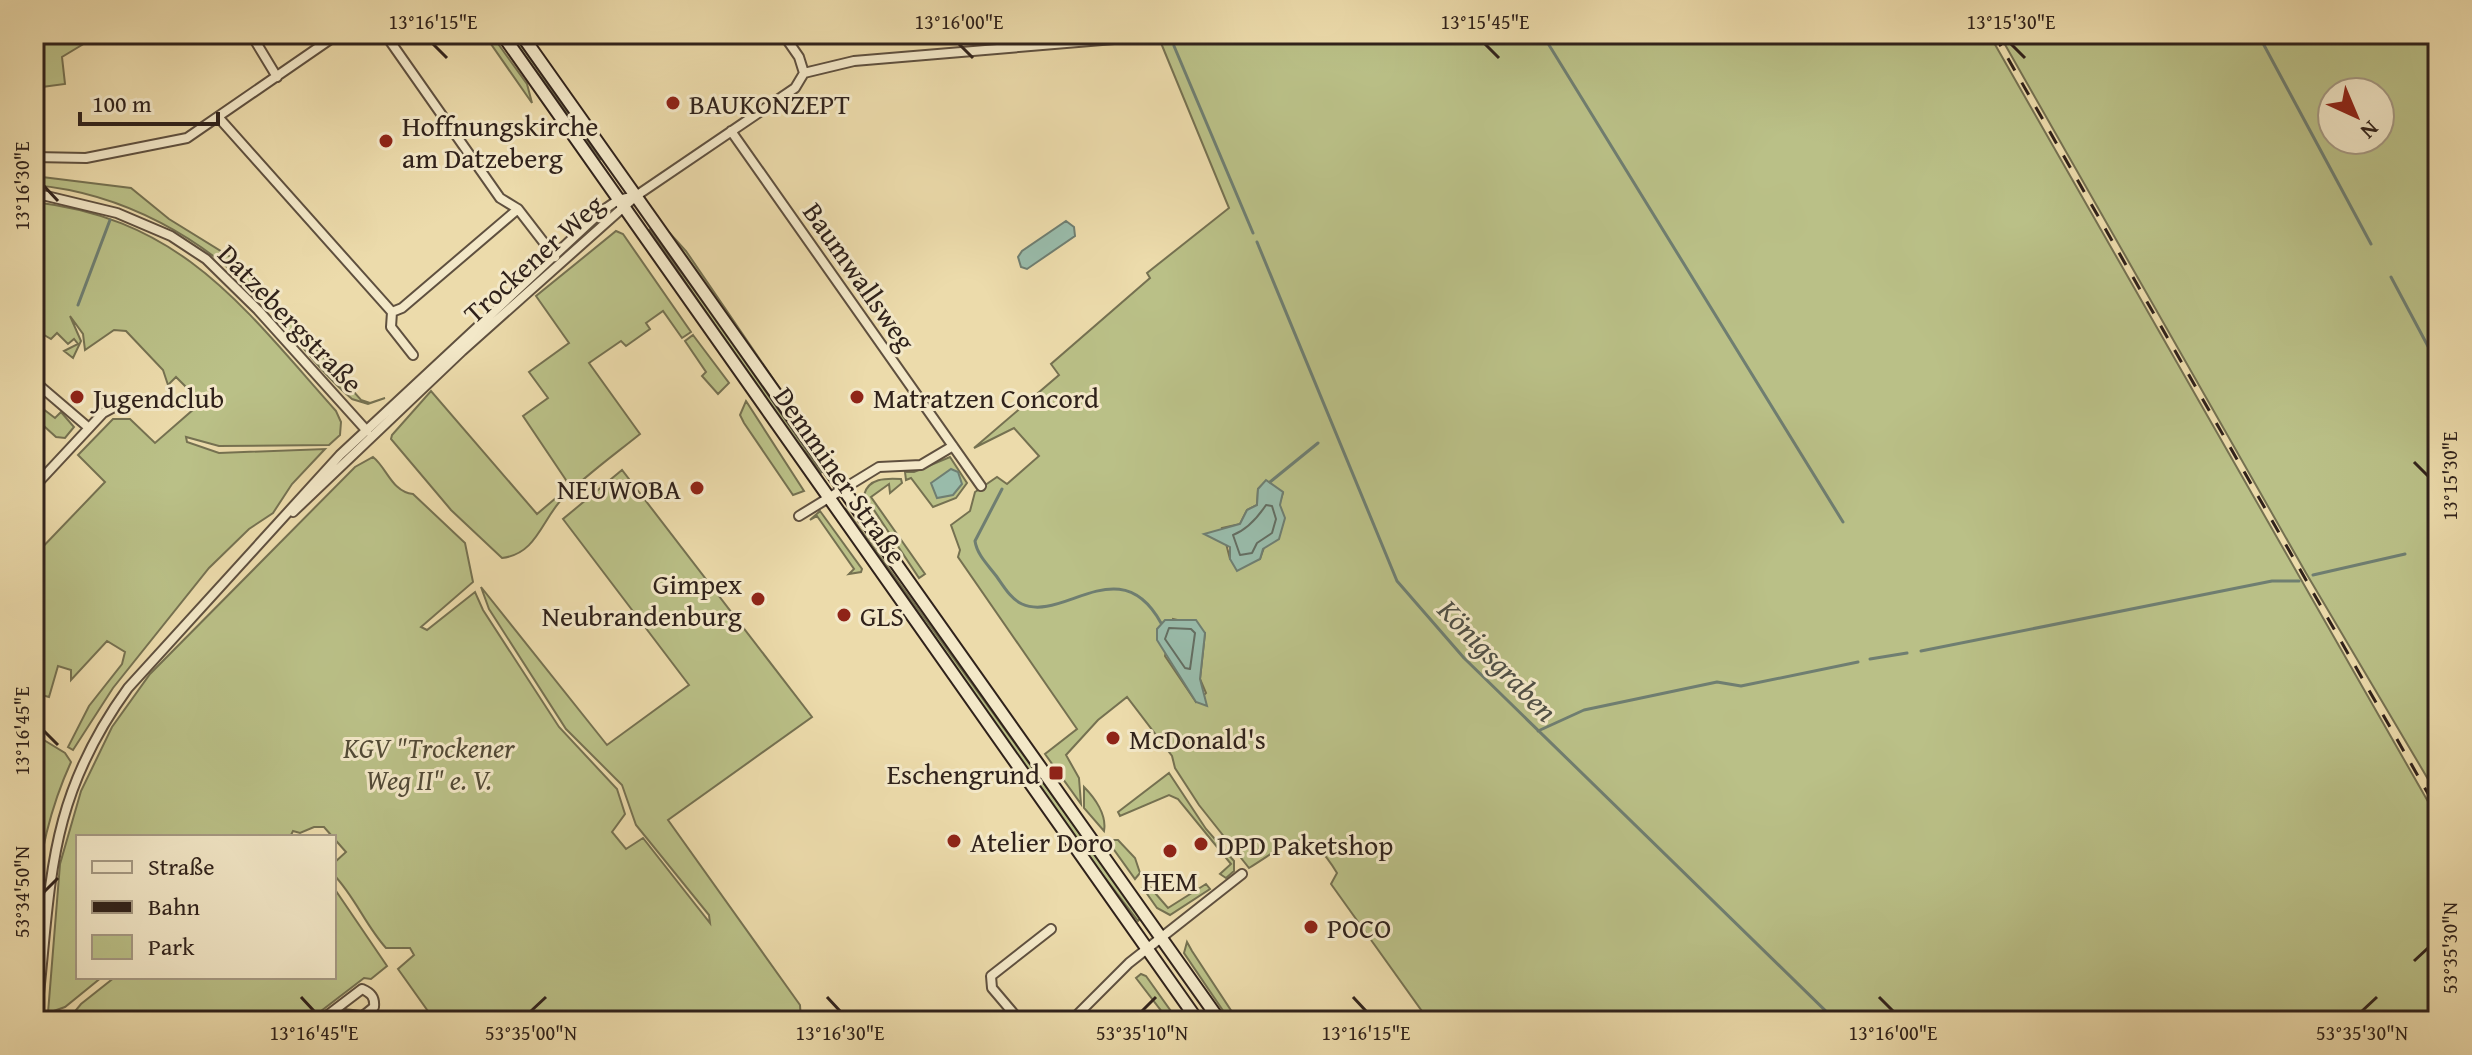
<svg xmlns="http://www.w3.org/2000/svg" width="2472" height="1055" viewBox="0 0 2472 1055" font-family="'Gentium Book Plus',serif">
  <style>
    .green { fill: #bac087; stroke: #757151; stroke-width: 2; fill-rule: evenodd }
    .water { fill: #9ba; stroke: #6f7e71; stroke-width: 2 }
    .lines { fill: none; stroke-linecap: round; stroke-linejoin: round }
    .shore { stroke: #646e62; stroke-width: 2 }
    .stream { stroke: #6f7e71; stroke-width: 3 }
    .street-casing { stroke: #5f503f; stroke-width: 12 }
    .secondary-casing { stroke: #30221b; stroke-width: 15 }
    .street { stroke: #f3e8c8; stroke-width: 8 }
    .secondary { stroke: #f3e8c8; stroke-width: 11 }
    .rail { stroke: #30221b; stroke-width: 3; stroke-dasharray: 14 14; stroke-linecap: butt }
    .ticks { fill: none; stroke: #30221b; stroke-width: 3 }
    .poi-dot { fill: #8f2418; stroke: #f3e8c8; stroke-width: 3 }
    .labels { text-anchor: middle; dominant-baseline: central; stroke-width: 6; stroke-linejoin: round; paint-order: stroke }
    .poi-label { font-size: 28px; fill: #30221b; stroke: #f3e8c8; text-anchor: start }
    .street-label { font-size: 28px; fill: #30221b; stroke: #f3e8c8 }
    .park-label { font-size: 28px; font-style: italic; fill: #524a36; stroke: #f3e8c8 }
    .water-label { font-size: 30px; font-style: italic; fill: #505046; stroke: #f3e8c8 }
    .neatline { fill: none; stroke: #30221b; stroke-width: 3 }
    .ticks-label { font-size: 20px; text-anchor: middle; fill: #30221b }
  </style>
  <rect width="100%" height="100%" fill="#ecdbab"/>
  <filter id="stains"><feTurbulence type="fractalNoise" baseFrequency=".0025" numOctaves="4"/><feColorMatrix values="0 0 0 0 .2 0 0 0 0 .09 0 0 0 0 .02 0 0 0 .5 -.17"/></filter>
  <radialGradient id="worn" r=".72"><stop offset=".6" stop-color="#630" stop-opacity="0"/><stop offset="1" stop-color="#630" stop-opacity=".3"/></radialGradient>
  <!-- green -->
  <path class="green" d="M34 34H100L62 57 65 84 34 88Z
    M484 34H491L527 84 532 103Z
    M509 34H513L601 160Z
    M1169 34H1989L2438 819V1021H1429L1331 884 1337 873C1305 821 1293 841 1249 868L1199 805 1175 768 1172 756 1127 697 1098 720 1066 755 1079 778 1081 804 1045 754 1077 729 958 557 960 550 951 525 970 511 975 492 997 477 1007 484 1039 456 1014 428 974 448 1059 375 1051 364 1150 278 1147 273 1229 208 1161 43 1172 42ZM1266 481 1283 493 1260 559 1247 563 1230 559 1222 528 1240 524 1247 510 1257 505 1258 489ZM1173 619 1186 622 1205 633 1200 679 1206 693 1196 702 1165 656Z
    M1999 34H2438V796L2306 573ZM2380 92V140H2332V92Z
    M34 176 131 188 169 219 237 261 361 400 370 403 385 398 368 404 352 399C319 371 294 335 265 303 205 238 123 193 34 185Z
    M34 202C183 219 244 308 336 411L341 422 340 435 329 445 219 446 186 437 187 442 219 453 325 449 292 484 273 513 249 529 209 568 113 688 73 750 68 747 89 706 122 664 125 652 107 641 71 680V670L58 666 49 697 34 693V556L105 482 78 455 113 419H130L155 443 195 408 193 394 176 377 168 385 163 370 126 331 114 330 85 350 83 334 70 316 81 341 73 358 64 351 78 344 74 339 68 344 57 333 51 339 34 329Z
    M649 229 711 312 822 473 786 429Z
    M666 229 686 251 831 464Z
    M616 231 623 234 691 332 682 338 663 311 646 323 650 329 626 346 621 341 589 363 640 434C614 455 586 475 563 498 542 519 537 554 502 558L451 510 391 439 392 435 431 391 537 514 570 486 523 416 548 398 529 372 569 343 536 296Z
    M693 335 729 383 718 394 702 376 706 372 685 341Z
    M746 401 804 491 793 495 744 423 740 415Z
    M34 402 55 418 61 412 74 427 65 438 56 437 34 417Z
    M373 457C387 468 392 492 413 494L465 543 473 582 421 627 427 630 475 592 483 610 559 727 617 789 625 814 612 832 626 849 643 838 710 923 709 915 636 825 622 785 566 729 489 609 481 587 607 745 689 685 563 519 622 470 812 717 668 820 800 1005 801 1021H435L398 969 414 955 410 948H386C366 926 355 897 334 875V863L346 852 324 827H314L300 833 293 831 290 837H78V977H102L65 1007 48 1013 60 864 81 791 112 727 150 674 355 467Z
    M950 457 967 483 956 498 933 507 911 478 906 480 905 472H914Z
    M901 479 902 483 890 493 889 484 871 497 925 574 919 578 864 495C868 478 886 478 901 479Z
    M845 508 1141 918 1138 921 1076 840Z
    M820 511 862 569 861 572 849 574 854 569 817 516 810 520Z
    M34 734 65 753 71 762C49 810 38 861 34 913Z
    M1169 773 1206 829 1234 861V871L1226 878 1220 874 1231 864 1178 799 1169 795 1120 816 1118 812Z
    M1084 787C1095 798 1107 815 1104 831L1084 808Z
    M1107 840H1118L1135 858 1140 873 1135 879Z
    M1206 884 1210 889 1170 915 1157 908 1143 888 1149 886 1168 908Z
    M334 888 387 966 371 979 364 978 308 1021H67L81 1004 115 977H334Z
    M1187 942 1192 951 1238 1021H1230L1184 953Z
    M1141 974 1146 976 1178 1021H1169L1136 978Z"/>
  <!-- water -->
  <path class="water" d="M1066 221 1074 227 1075 236 1027 269 1021 267 1018 257 1022 251Z
    M951 469 958 472 962 484 953 495 937 498 931 483Z
    M1266 480 1283 492 1280 505 1285 518 1279 539 1263 549 1260 559 1237 571 1230 559V547L1204 534 1240 524 1247 510 1257 505 1258 489Z
    M1165 620H1196L1205 633 1200 679 1207 706 1196 702 1157 640V629Z"/>
  <g class="lines">
    <!-- shore -->
    <path class="shore" d="M1266 505 1272 506 1276 519 1272 533 1257 543 1252 553 1240 555 1233 535C1246 530 1258 517 1266 505Z
      M1169 628 1191 629 1195 633 1190 669 1185 668 1165 639Z"/>
    <!-- stream -->
    <path class="stream" d="M2258 34 2371 244
      M1549 45 1843 522
      M1174 46 1253 233
      M1257 242 1397 581 1464 658 1836 1021
      M2391 277 2438 365
      M78 305 110 220
      M1270 482 1318 443
      M1002 489 975 541C977 555 989 566 997 577 1004 587 1011 599 1022 604 1063 623 1120 548 1161 623
      M2433 548 2438 547
      M2313 575 2405 554
      M1921 651 2272 581H2299
      M1870 659 1907 653
      M1538 731 1584 710 1717 682 1741 686 1858 662"/>
    <!-- street casing -->
    <g class="street-casing">
      <path id="street" d="M251 34 277 77
        M385 34 500 198 518 209 555 257
        M783 34 799 57 804 73
        M804 73 854 61 1150 36
        M219 118 392 312 402 308 518 209
        M731 131 981 486
        M34 157 86 158 187 138 338 34
        M34 193 117 213 171 236 206 259 258 310 367 431
        M392 312 391 327 413 355
        M34 381 89 428
        M34 487 103 413 118 405
        M293 512 462 351 636 196 795 88 804 73
        M799 516 879 467 921 465 953 446
        M36 1021C52 887 44 804 128 688L340 455 602 211 618 200 636 196
        M320 1021 362 989C371 993 375 997 374 1007L363 1016 331 1013
        M1020 1021 992 988 991 976 1051 929
        M1071 1021 1129 963 1242 874"/>
    </g>
    <!-- secondary casing -->
    <g class="secondary-casing">
      <path id="secondary" d="M502 34 1198 1021
        M521 34 1220 1021"/>
    </g>
    <!-- street -->
    <use href="#street" class="street"/>
    <!-- secondary -->
    <use href="#secondary" class="secondary"/>
    <!-- rail -->
    <path class="rail" d="M1994 34 2438 811"/>
  </g>
  <!-- ticks -->
  <path class="ticks" d="M433 44 447 58M959 44 973 58M1485 44 1499 58M2011 44 2025 58M44 186 58 201M2414 462 2428 476M44 731 58 745M44 892 58 878M2414 961 2428 948M301 997 314 1011M827 997 840 1011M1353 997 1366 1011M1879 997 1893 1011M531 1011 546 997M1142 1011 1156 997M2362 1011 2377 997"/>
  <!-- markers -->
  <g class="poi-dot">
    <circle cx="673" cy="103" r="8"/>
    <circle cx="386" cy="141" r="8"/>
    <circle cx="77" cy="397" r="8"/>
    <circle cx="857" cy="397" r="8"/>
    <circle cx="697" cy="488" r="8"/>
    <circle cx="758" cy="599" r="8"/>
    <circle cx="844" cy="615" r="8"/>
    <circle cx="1113" cy="738" r="8"/>
    <rect x="1048" y="765" width="16" height="16" rx="4"/>
    <circle cx="954" cy="841" r="8"/>
    <circle cx="1201" cy="844" r="8"/>
    <circle cx="1170" cy="851" r="8"/>
    <circle cx="1311" cy="927" r="8"/>
  </g>
  <g class="labels">
    <!-- poi labels -->
    <g class="poi-label">
      <text x="689" y="103">BAUKONZEPT</text>
      <text x="402" y="125">Hoffnungskirche<tspan x="402" dy="32">am Datzeberg</tspan></text>
      <text x="93" y="397">Jugendclub</text>
      <text x="873" y="397">Matratzen Concord</text>
      <text x="681" y="488" text-anchor="end">NEUWOBA</text>
      <text x="742" y="583" text-anchor="end">Gimpex<tspan x="742" dy="32">Neubrandenburg</tspan></text>
      <text x="860" y="615">GLS</text>
      <text x="1129" y="738">McDonald's</text>
      <text x="1040" y="773" text-anchor="end">Eschengrund</text>
      <text x="970" y="841">Atelier Doro</text>
      <text x="1217" y="844">DPD Paketshop</text>
      <text x="1170" y="880" text-anchor="middle">HEM</text>
      <text x="1327" y="927">POCO</text>
    </g>
    <!-- street labels -->
    <g class="street-label">
      <text transform="translate(533 258) rotate(-42)">Trockener Weg</text>
      <text transform="translate(860 276) rotate(55)">Baumwallsweg</text>
      <text transform="translate(291 318) rotate(46)">Datzebergstraße</text>
      <text transform="translate(841 475) rotate(55)">Demminer Straße</text>
    </g>
    <!-- park labels -->
    <g class="park-label">
      <text x="429" y="747">KGV "Trockener<tspan x="429" dy="32">Weg II" e. V.</tspan></text>
    </g>
    <!-- water labels -->
    <g class="water-label">
      <text transform="translate(1498 660) rotate(46)">Königsgraben</text>
    </g>
  </g>
  <!-- margin -->
  <rect width="2472" height="1055" fill="none" stroke="#ecdbab" stroke-width="88"/>
  <!-- legend -->
  <rect x="76" y="835" width="260" height="144" fill="#f3e8c8" stroke="#a59983" stroke-width="2"/>
  <rect x="92" y="861" width="40" height="12" fill="#f3e8c8" stroke="#a59983" stroke-width="2"/>
  <text x="148" y="875" font-size="24" fill="#30221b">Straße</text>
  <rect x="92" y="901" width="40" height="12" fill="#30221b" stroke="#a59983" stroke-width="2"/>
  <text x="148" y="915" font-size="24" fill="#30221b">Bahn</text>
  <rect x="92" y="935" width="40" height="24" fill="#bac087" stroke="#a59983" stroke-width="2"/>
  <text x="148" y="955" font-size="24" fill="#30221b">Park</text>
  <!-- north arrow -->
  <g transform="translate(2356 116) rotate(136)"><circle r="38" fill="#f3e8c8" stroke="#a59983" stroke-width="2"/>
  <path d="M0-6L14 30L0 20L-14 30Z" fill="#8f2418"/>
  <text y="-12" font-size="22" font-weight="bold" text-anchor="middle" fill="#30221b">N</text>
  </g>
  <!-- scale -->
  <path d="M80 112v12h138v-12" fill="none" stroke="#30221b" stroke-width="4"/>
  <text x="92" y="112" font-size="24" fill="#30221b" stroke="#f3e8c8" stroke-width="6" paint-order="stroke">100 m</text>
  <rect x="44" y="44" width="2384" height="967" class="neatline"/>
  <g class="ticks-label">
    <text x="433" y="29">13°16'15"E</text>
    <text x="959" y="29">13°16'00"E</text>
    <text x="1485" y="29">13°15'45"E</text>
    <text x="2011" y="29">13°15'30"E</text>
    <text transform="translate(22 186) rotate(-90)" y="7">13°16'30"E</text>
    <text transform="translate(2450 476) rotate(-90)" y="7">13°15'30"E</text>
    <text transform="translate(22 731) rotate(-90)" y="7">13°16'45"E</text>
    <text transform="translate(22 892) rotate(-90)" y="7">53°34'50"N</text>
    <text transform="translate(2450 948) rotate(-90)" y="7">53°35'30"N</text>
    <text x="314" y="1040">13°16'45"E</text>
    <text x="531" y="1040">53°35'00"N</text>
    <text x="840" y="1040">13°16'30"E</text>
    <text x="1142" y="1040">53°35'10"N</text>
    <text x="1366" y="1040">13°16'15"E</text>
    <text x="1893" y="1040">13°16'00"E</text>
    <text x="2362" y="1040">53°35'30"N</text>
  </g>
  <rect width="100%" height="100%" filter="url(#stains)"/>
  <rect width="100%" height="100%" fill="url(#worn)"/>
</svg>
